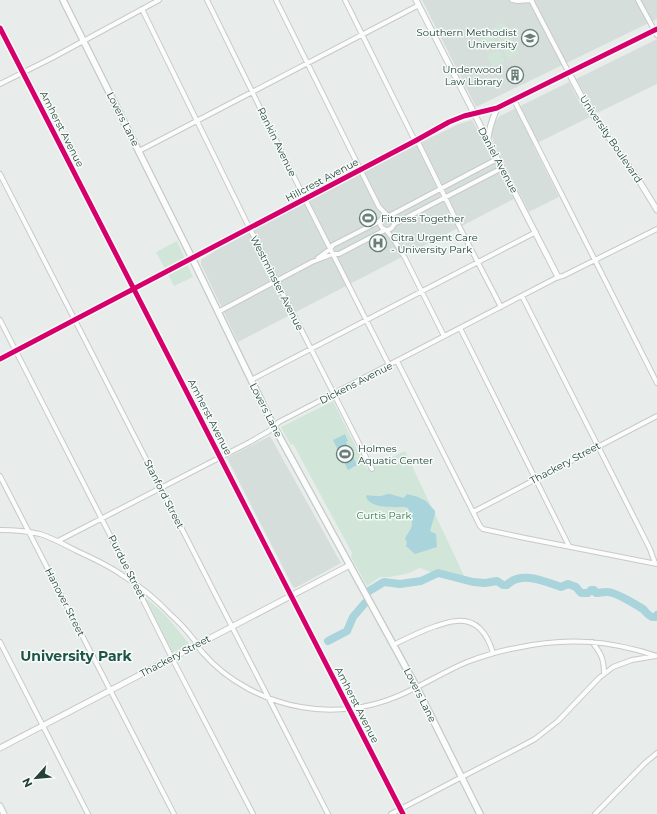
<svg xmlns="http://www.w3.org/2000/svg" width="657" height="814" viewBox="0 0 657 814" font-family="Montserrat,sans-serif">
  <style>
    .built { fill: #d6dedb }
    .green { fill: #d1e6d8 }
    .water { fill: #a9d4db }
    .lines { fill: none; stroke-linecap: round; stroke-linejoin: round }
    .river { stroke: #a9d4db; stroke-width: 8 }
    .minor-casing { stroke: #c5cac8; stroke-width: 6 }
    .tertiary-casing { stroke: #c5cac8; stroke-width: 7 }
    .secondary-casing { stroke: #c3cbc8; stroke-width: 8 }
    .minor { stroke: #fcfcfc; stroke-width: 4 }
    .tertiary { stroke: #fcfcfc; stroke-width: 5 }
    .secondary { stroke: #fcfcfc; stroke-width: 5.5 }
    .cycleway-casing { stroke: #f7fbf9; stroke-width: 8 }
    .cycleway { stroke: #d6006c; stroke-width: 5 }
    .labels { text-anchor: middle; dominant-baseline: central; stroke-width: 3; stroke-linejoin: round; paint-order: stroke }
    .poi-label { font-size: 10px; fill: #24423a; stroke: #f7fbf9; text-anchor: start }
    .street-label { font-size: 10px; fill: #24423a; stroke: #f7fbf9 }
    .park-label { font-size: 10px; fill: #2d7a4b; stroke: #f7fbf9 }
    .district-label { font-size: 14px; font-weight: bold; fill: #1f5548; stroke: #f7fbf9 }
  </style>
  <rect width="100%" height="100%" fill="#e8edeb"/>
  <!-- built -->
  <path class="built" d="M422 0H657V19L476 107Z
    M657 39V84L597 113 590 103 576 79Z
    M569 82 580 103 590 117 533 145 559 197 529 212 494 143 491 132 492 126 500 116Z
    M472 120 490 152 514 199 238 342 201 264V260L219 248 247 233 417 144 459 124Z
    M270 436 341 563 295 588 293 587 227 458Z"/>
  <!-- green -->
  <path class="green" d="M504 22 512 39 504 43 502 41H499L492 28Z
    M489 29 496 43 495 44V48L487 52 485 51 477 35Z
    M514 42 518 51V54L508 60 504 51 505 49 506 46Z
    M496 51 498 52H501L505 61 493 67 488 57 489 54Z
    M177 241 193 277 174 286 156 252Z
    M333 401 367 469 405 451 432 508 435 511V514L467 582 440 577 431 572 420 568 406 574 395 576 388 577H380L367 586 351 557 352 553 293 444 291 445 281 427Z
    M145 598C162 609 176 627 189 644L172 653Z"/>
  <!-- water -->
  <path class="water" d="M345 434 348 441 346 442 357 465 348 470 333 440Z
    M387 494H390L404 498 407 494 418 497 426 501 435 511V514L430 531 436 534 437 547 415 554 406 546 407 542 405 539C406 535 409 533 410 530 414 524 411 515 408 508L405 507C394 507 371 509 366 497L367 495C374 496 381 497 387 494Z"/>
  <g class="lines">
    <!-- river -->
    <path class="river" d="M369 591 384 582 400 584 421 581 438 573 473 582 485 583 497 581 503 585H507C521 570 546 582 561 587L568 584 576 587 581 593H588L591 590H594L596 593C600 593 602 592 606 592 614 591 635 604 643 609 647 613 646 614 652 617H655L657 615
      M328 641 347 631 353 617 365 603"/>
    <!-- minor casing -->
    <g class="minor-casing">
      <path id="minor" d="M207 0 305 199 389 365
        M276 0 372 193 379 207 387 215
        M345 0 415 141
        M512 0 518 1 532 0
        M531 0 569 73
        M638 0 657 35
        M142 9 247 223 372 469
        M0 28 403 814
        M0 84 52 58 159 0
        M514 100 657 383
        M417 140 460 228 501 307
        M139 151 419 5
        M0 174 328 814
        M380 223a7 7 0 1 1 14 0a7 7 0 1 1-14 0Z
        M389 216 497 159
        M394 224 502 168
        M386 230 394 240 405 258 444 336
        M318 258 330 249 333 245 380 221
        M522 296 650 549 655 563
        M218 312 312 262 333 254H339L385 230
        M0 320 135 584 172 658 253 814
        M460 328 569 546
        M397 361 480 526 483 529 525 538 657 564
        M251 380 536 232
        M0 476 174 814
        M473 512 657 416
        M0 530C13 530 27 531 40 534 53 538 65 545 77 551 92 558 108 565 122 575 140 586 156 599 170 614 179 622 188 632 195 641 197 645 200 650 203 653 227 681 265 701 301 707 333 713 368 709 398 696 422 686 443 672 467 662 483 656 499 651 516 648 566 637 609 640 657 656
        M58 541 250 442 269 431 279 422 558 277 563 276 657 229
        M0 642 88 814
        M592 642C601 653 604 659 604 674
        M393 645C407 638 421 631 436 626 443 624 450 621 457 621 478 619 488 636 493 653
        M391 814 458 779 522 746 535 739 558 721 599 678 613 667 632 660 656 656
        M595 814 645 763 657 753"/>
    </g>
    <!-- tertiary casing -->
    <g class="tertiary-casing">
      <path id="tertiary" d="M416 0 558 277
        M569 73 586 105 638 179 657 210
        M488 139C489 127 493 118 497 108
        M0 359 415 141 449 122 464 116 497 108 657 29
        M0 748 350 565
        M0 806 4 814"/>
    </g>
    <!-- secondary casing -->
    <g class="secondary-casing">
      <path id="secondary" d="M63 0 192 258 272 423 417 688 480 814"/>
    </g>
    <!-- minor -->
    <use href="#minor" class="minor"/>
    <!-- tertiary -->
    <use href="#tertiary" class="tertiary"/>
    <!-- secondary -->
    <use href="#secondary" class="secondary"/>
    <!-- cycleway casing -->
    <g class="cycleway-casing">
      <path id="cycleway" d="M0 28 403 814
        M0 359 415 141 449 122 464 116 497 108 657 29"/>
    </g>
    <!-- cycleway -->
    <use href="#cycleway" class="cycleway"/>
  </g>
  <!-- icons -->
  <defs>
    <g id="university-ring" transform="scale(0.9)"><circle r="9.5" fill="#f7fbf9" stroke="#697e78" stroke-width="1.5"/><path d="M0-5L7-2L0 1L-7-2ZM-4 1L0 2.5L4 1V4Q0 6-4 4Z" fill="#697e78"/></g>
    <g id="building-ring" transform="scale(0.9)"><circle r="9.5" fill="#f7fbf9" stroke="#697e78" stroke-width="1.5"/><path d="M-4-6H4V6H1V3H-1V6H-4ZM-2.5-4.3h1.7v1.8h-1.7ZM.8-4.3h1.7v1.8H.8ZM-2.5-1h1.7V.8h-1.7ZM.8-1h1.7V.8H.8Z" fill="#697e78"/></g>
    <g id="stadium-ring" transform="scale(0.9)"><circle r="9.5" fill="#f7fbf9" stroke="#697e78" stroke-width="1.5"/><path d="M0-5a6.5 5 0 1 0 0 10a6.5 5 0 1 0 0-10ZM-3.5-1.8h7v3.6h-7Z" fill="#697e78"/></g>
    <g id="hospital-ring" transform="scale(0.9)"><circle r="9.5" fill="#f7fbf9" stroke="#697e78" stroke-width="1.5"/><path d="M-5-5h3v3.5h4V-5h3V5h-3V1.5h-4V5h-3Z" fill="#697e78"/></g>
  </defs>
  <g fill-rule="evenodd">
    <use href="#university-ring" x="530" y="38"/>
    <use href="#building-ring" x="515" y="75"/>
    <use href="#stadium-ring" x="368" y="218"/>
    <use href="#hospital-ring" x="378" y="243"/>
    <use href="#stadium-ring" x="345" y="454"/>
  </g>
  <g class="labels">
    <!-- poi labels -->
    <g class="poi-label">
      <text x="517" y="32" text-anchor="end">Southern Methodist<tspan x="517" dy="12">University</tspan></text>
      <text x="502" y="69" text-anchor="end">Underwood<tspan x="502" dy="12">Law Library</tspan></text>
      <text x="381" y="218">Fitness Together</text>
      <text x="391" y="237">Citra Urgent Care<tspan x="391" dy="12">- University Park</tspan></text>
      <text x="358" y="448">Holmes<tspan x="358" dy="12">Aquatic Center</tspan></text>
    </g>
    <!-- street labels -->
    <g class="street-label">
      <text transform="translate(123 119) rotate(63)">Lovers Lane</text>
      <text transform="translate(62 129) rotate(63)">Amherst Avenue</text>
      <text transform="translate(611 139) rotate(56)">University Boulevard</text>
      <text transform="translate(277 142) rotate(64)">Rankin Avenue</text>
      <text transform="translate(498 160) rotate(62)">Daniel Avenue</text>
      <text transform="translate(322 180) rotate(-28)">Hillcrest Avenue</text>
      <text transform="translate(277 283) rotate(63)">Westminster Avenue</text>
      <text transform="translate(356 383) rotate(-27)">Dickens Avenue</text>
      <text transform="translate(266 410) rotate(63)">Lovers Lane</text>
      <text transform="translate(210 417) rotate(63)">Amherst Avenue</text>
      <text transform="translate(565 463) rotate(-28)">Thackery Street</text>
      <text transform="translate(164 494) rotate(63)">Stanford Street</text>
      <text transform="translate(127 567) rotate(63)">Purdue Street</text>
      <text transform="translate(65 602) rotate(63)">Hanover Street</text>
      <text transform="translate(175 656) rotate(-28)">Thackery Street</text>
      <text transform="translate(420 695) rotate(63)">Lovers Lane</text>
      <text transform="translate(357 705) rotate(63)">Amherst Avenue</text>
    </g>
    <!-- park labels -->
    <g class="park-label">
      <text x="384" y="515">Curtis Park</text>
    </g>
    <!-- district labels -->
    <g class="district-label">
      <text x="76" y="656">University Park</text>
    </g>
  </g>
  <!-- north arrow -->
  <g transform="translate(36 778) rotate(243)" stroke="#f7fbf9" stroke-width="3" paint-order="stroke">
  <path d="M0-3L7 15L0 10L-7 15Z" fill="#24423a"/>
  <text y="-6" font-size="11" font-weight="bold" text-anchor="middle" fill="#24423a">N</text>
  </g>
</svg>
